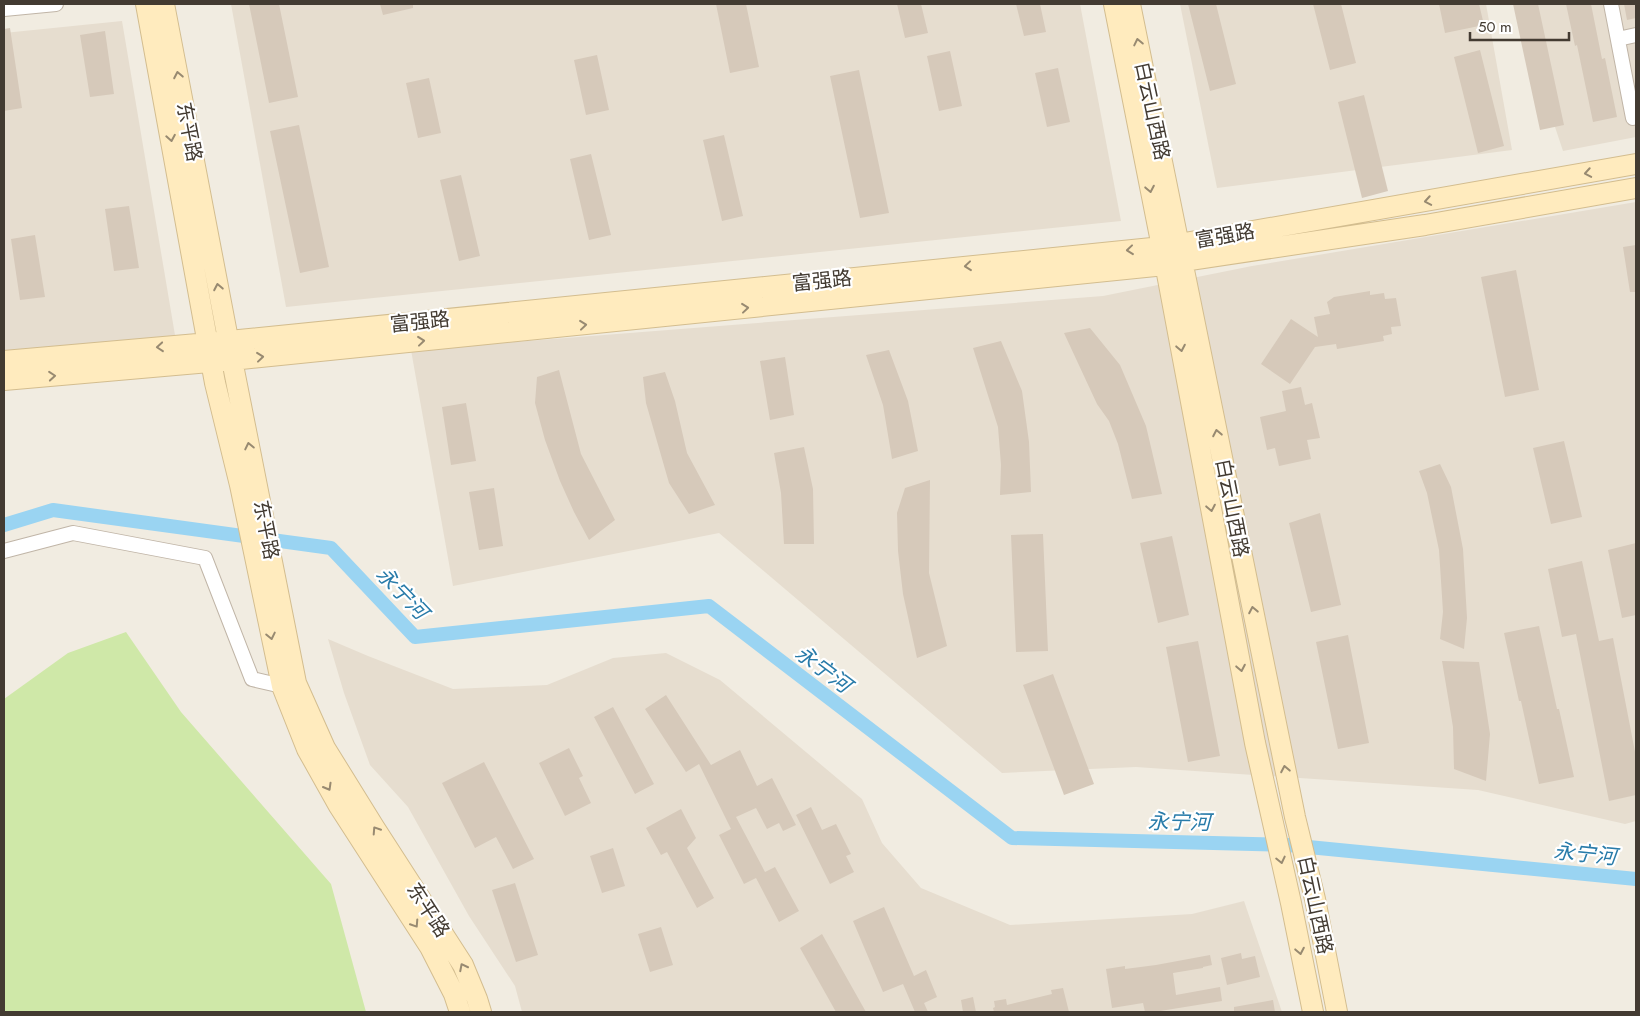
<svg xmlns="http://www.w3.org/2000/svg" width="1640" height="1016" viewBox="0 0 1640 1016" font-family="Jost,'Noto Sans SC',sans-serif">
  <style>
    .residential { fill: #e6ddcf }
    .green { fill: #cfe8a8 }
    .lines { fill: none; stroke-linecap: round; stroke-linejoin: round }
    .canal { stroke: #9ad4f2; stroke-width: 14 }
    .building { fill: #d6c9ba }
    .street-casing { stroke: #c0b5a7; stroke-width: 16 }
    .secondary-casing { stroke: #d3bd8f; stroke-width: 22 }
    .street { stroke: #fff; stroke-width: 14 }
    .secondary { stroke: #ffebbe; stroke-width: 20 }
    .oneway { stroke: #988a71 }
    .labels { text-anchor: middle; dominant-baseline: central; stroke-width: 4.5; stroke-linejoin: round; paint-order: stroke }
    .street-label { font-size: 20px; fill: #433b32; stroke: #fff }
    .water-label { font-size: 21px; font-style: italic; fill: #287ba9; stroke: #fff }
  </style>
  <rect width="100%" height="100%" fill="#f1ece1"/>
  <!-- residential -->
  <path class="residential" d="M231 4H1080L1121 221 286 307Z
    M1180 4H1486L1512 150 1217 188Z
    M1529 4H1636V137L1563 151 1554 124Z
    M122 21 177 347 4 360V33Z
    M1636 202V821L1625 824 1478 790 1136 767 1002 773 719 533 453 586 411 350 1103 296 1252 266Z
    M328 639 368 656 453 689 547 685 613 658 666 653 720 680 862 799 882 843 921 888 1010 925 1192 914 1244 901 1282 1012H522L515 986 469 916 408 807 370 765 344 693Z"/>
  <!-- green -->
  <path class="green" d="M126 632 181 712 331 884 366 1012H4V699L68 653Z"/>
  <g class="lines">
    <!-- canal -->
    <path class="canal" d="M4 525 53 510 331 548 415 637 709 606 1012 838 1288 845 1636 879"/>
  </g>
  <!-- building -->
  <path class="building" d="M249 4H279L298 97 269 103Z
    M380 4H413V8L383 15Z
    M716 4H746L759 67 730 73Z
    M897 4H921L928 33 905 38Z
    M1016 4H1040L1046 32 1024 36Z
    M1188 4H1216L1236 84 1210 91Z
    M1313 4H1341L1356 63 1330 70Z
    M1439 4H1479L1484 25 1445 33Z
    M1513 4H1538L1564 125 1540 130Z
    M1566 4H1591L1602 59 1605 58 1617 117 1593 122 1577 45 1575 46Z
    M1624 4H1636V18L1627 20Z
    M10 28 22 108 4 111V29Z
    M105 31 114 94 90 97 80 35Z
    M1480 50 1504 146 1478 153 1454 57Z
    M950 51 962 106 939 111 927 56Z
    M597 55 609 110 586 115 574 60Z
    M1058 68 1070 122 1047 127 1035 73Z
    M859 70 889 213 860 218 830 76Z
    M429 78 441 133 418 138 406 83Z
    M1364 95 1388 191 1362 198 1338 102Z
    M299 125 329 267 300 273 270 131Z
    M724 135 743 216 722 221 703 140Z
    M591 154 611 235 589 240 570 159Z
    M461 175 480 256 459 261 440 180Z
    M129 206 139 268 114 271 105 209Z
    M35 235 45 297 20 300 11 239Z
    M1636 245V292H1630L1623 247Z
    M1516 270 1539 390 1505 397 1481 277Z
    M1370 291V295L1384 293 1385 299 1396 298 1401 326 1391 327 1392 334 1383 336 1384 341 1337 349 1336 344 1315 347 1290 384 1261 364 1291 319 1318 337 1314 317 1330 314 1327 302 1334 297Z
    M1090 328 1120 365 1146 426 1162 494 1132 499 1118 444 1109 421 1097 404 1064 333Z
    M1001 341 1022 391 1029 442 1031 492 1000 495 1001 465 998 427 973 348Z
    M889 350 908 401 918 451 892 459 883 405 866 355Z
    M785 357 794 415 770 420 760 361Z
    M559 370 581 454 615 520 589 540 574 512 560 481 545 440 535 403 537 377Z
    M665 372 675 401 687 453 715 505 689 514 669 483 646 403 643 377Z
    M1301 387 1305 405 1312 403 1320 438 1307 440 1311 459 1279 466 1275 448 1267 450 1260 417 1286 411 1282 391Z
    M466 403 476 461 451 465 442 407Z
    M1564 441 1582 517 1551 524 1533 448Z
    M804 447 813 489 814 544H784L781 493 774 453Z
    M1440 464 1451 487 1463 549 1467 618 1464 649 1440 639 1443 612 1439 550 1427 493 1419 471Z
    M930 480 929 573 947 646 917 658 903 594 898 551 897 513 905 488Z
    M494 488 503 546 479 550 469 492Z
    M1320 513 1341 605 1311 612 1289 523Z
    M1043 534 1048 651 1016 652 1011 535Z
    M1172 536 1189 615 1158 623 1140 543Z
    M1636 543V615L1622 618 1608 550Z
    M1582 561 1599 641 1613 638 1636 757V795L1609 801 1576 634 1562 637 1548 569Z
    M1539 626 1557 709H1559L1574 777 1539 784 1521 701H1519L1504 633Z
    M1348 635 1369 743 1338 749 1316 642Z
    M1198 641 1220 756 1188 762 1166 647Z
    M1442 661 1479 662 1490 734 1486 781 1454 769 1453 727Z
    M1053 674 1094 784 1064 795 1023 685Z
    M666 695 711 765 740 750 757 786 772 778 796 825 783 831 779 823 767 829 756 808 736 817 765 872 775 867 799 911 779 922 756 878 744 884 719 835 731 829 699 764 686 772 645 709Z
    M613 707 654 784 635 794 594 717Z
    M569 748 583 776 579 778 591 803 565 816 539 763Z
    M484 762 534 859 513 869 496 837 475 848 442 783Z
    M811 807 822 830 836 824 851 854 846 856 854 872 830 884 796 815Z
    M681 809 696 838 687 848 714 898 697 908 667 852 661 855 646 828Z
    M613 848 625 886 602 893 590 856Z
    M515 883 538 955 516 962 492 890Z
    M884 907 914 976 926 970 937 997 924 1003 928 1012H915L903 984 883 992 853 921Z
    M661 927 673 965 650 972 638 934Z
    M822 934 866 1012H836L800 948Z
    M1241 953 1242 959 1255 956 1260 977 1227 985 1221 958Z
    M1210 955 1212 965 1203 967V968L1173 973 1176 995 1220 987 1222 1001 1154 1012H1145L1143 1003 1112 1008 1106 969 1125 966V969L1156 965Z
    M1063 988 1069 1012H994L993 1008 995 1007 994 1001 1006 999 1007 1005 1052 994 1051 990Z
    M973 997 976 1012H963L961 1000Z
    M1273 1000 1275 1012H1234V1007Z"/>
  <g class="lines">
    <!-- street casing -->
    <g class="street-casing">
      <path id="street" d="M1611 4 1633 118
        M4 9 56 4
        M1618 39 1636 35
        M4 551 73 533 205 558 252 679 282 686"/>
    </g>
    <!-- secondary casing -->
    <g class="secondary-casing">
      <path id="secondary" d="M146 4 215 383 240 485 282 686 307 749 339 806 430 947 454 994 460 1012
        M164 4 232 360 296 683 325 748 374 827 463 965 477 999 481 1012
        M1114 4 1162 247 1255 743 1291 903 1313 1012
        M1130 4 1295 817 1315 899 1337 1012
        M4 361 209 343 1162 247 1636 164
        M4 380 232 360 1165 265 1183 261 1425 225 1636 188"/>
    </g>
    <!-- street -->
    <use href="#street" class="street"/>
    <!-- secondary -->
    <use href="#secondary" class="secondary"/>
  </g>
  <!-- one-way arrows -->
  <defs><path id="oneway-chevron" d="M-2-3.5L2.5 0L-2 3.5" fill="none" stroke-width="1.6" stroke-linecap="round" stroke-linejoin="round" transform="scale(1.25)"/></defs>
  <g class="oneway">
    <use href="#oneway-chevron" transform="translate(1138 42) rotate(-102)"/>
    <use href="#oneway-chevron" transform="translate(178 75) rotate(-101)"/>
    <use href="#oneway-chevron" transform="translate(171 138) rotate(80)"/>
    <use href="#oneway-chevron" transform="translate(1588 173) rotate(170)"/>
    <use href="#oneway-chevron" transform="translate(1150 189) rotate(79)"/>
    <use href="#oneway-chevron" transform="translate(1428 201) rotate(170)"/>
    <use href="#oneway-chevron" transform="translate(1130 250) rotate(174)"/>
    <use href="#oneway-chevron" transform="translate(968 266) rotate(174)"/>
    <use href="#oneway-chevron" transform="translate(218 287) rotate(-101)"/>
    <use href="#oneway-chevron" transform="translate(745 308) rotate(-6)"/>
    <use href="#oneway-chevron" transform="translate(583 325) rotate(-6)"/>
    <use href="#oneway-chevron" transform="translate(421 341) rotate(-6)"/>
    <use href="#oneway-chevron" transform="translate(160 347) rotate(175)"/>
    <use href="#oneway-chevron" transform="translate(1181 348) rotate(79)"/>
    <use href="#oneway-chevron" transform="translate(260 357) rotate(-6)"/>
    <use href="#oneway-chevron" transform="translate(52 376) rotate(-5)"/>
    <use href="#oneway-chevron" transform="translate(1217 433) rotate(-101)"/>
    <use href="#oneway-chevron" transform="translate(249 446) rotate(-102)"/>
    <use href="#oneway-chevron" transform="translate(1211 508) rotate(79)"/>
    <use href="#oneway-chevron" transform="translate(1253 610) rotate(-101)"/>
    <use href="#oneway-chevron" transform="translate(271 636) rotate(78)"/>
    <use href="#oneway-chevron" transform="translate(1241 668) rotate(79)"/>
    <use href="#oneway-chevron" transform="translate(1285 769) rotate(-101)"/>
    <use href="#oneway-chevron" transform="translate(328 787) rotate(60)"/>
    <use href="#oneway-chevron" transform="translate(376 830) rotate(-123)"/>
    <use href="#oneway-chevron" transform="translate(1281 860) rotate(77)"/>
    <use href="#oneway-chevron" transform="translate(415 924) rotate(57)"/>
    <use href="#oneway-chevron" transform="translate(1300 951) rotate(79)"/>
    <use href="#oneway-chevron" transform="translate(463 967) rotate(-117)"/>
  </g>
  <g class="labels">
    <!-- street labels -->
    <g class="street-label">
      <text transform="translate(1152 111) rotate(78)">白云山西路</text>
      <text transform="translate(189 132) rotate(79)">东平路</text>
      <text transform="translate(1225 236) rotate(-10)">富强路</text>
      <text transform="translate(822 281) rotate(-6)">富强路</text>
      <text transform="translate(420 322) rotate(-6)">富强路</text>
      <text transform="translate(1232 508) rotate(79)">白云山西路</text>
      <text transform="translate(266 530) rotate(79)">东平路</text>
      <text transform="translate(1315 905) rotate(78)">白云山西路</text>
      <text transform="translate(428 910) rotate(57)">东平路</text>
    </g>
    <!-- water labels -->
    <g class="water-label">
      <text transform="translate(402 593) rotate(46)">永宁河</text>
      <text transform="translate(823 669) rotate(37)">永宁河</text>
      <text transform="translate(1179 822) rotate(1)">永宁河</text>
      <text transform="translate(1585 854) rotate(6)">永宁河</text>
    </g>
  </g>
  <!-- border -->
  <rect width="1640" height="1016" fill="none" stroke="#433b32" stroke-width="10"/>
  <!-- scale -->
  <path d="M1470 32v8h99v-8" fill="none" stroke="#433b32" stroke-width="2.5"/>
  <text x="1478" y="32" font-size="15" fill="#433b32" stroke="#ffffff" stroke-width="4" paint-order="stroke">50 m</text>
</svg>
